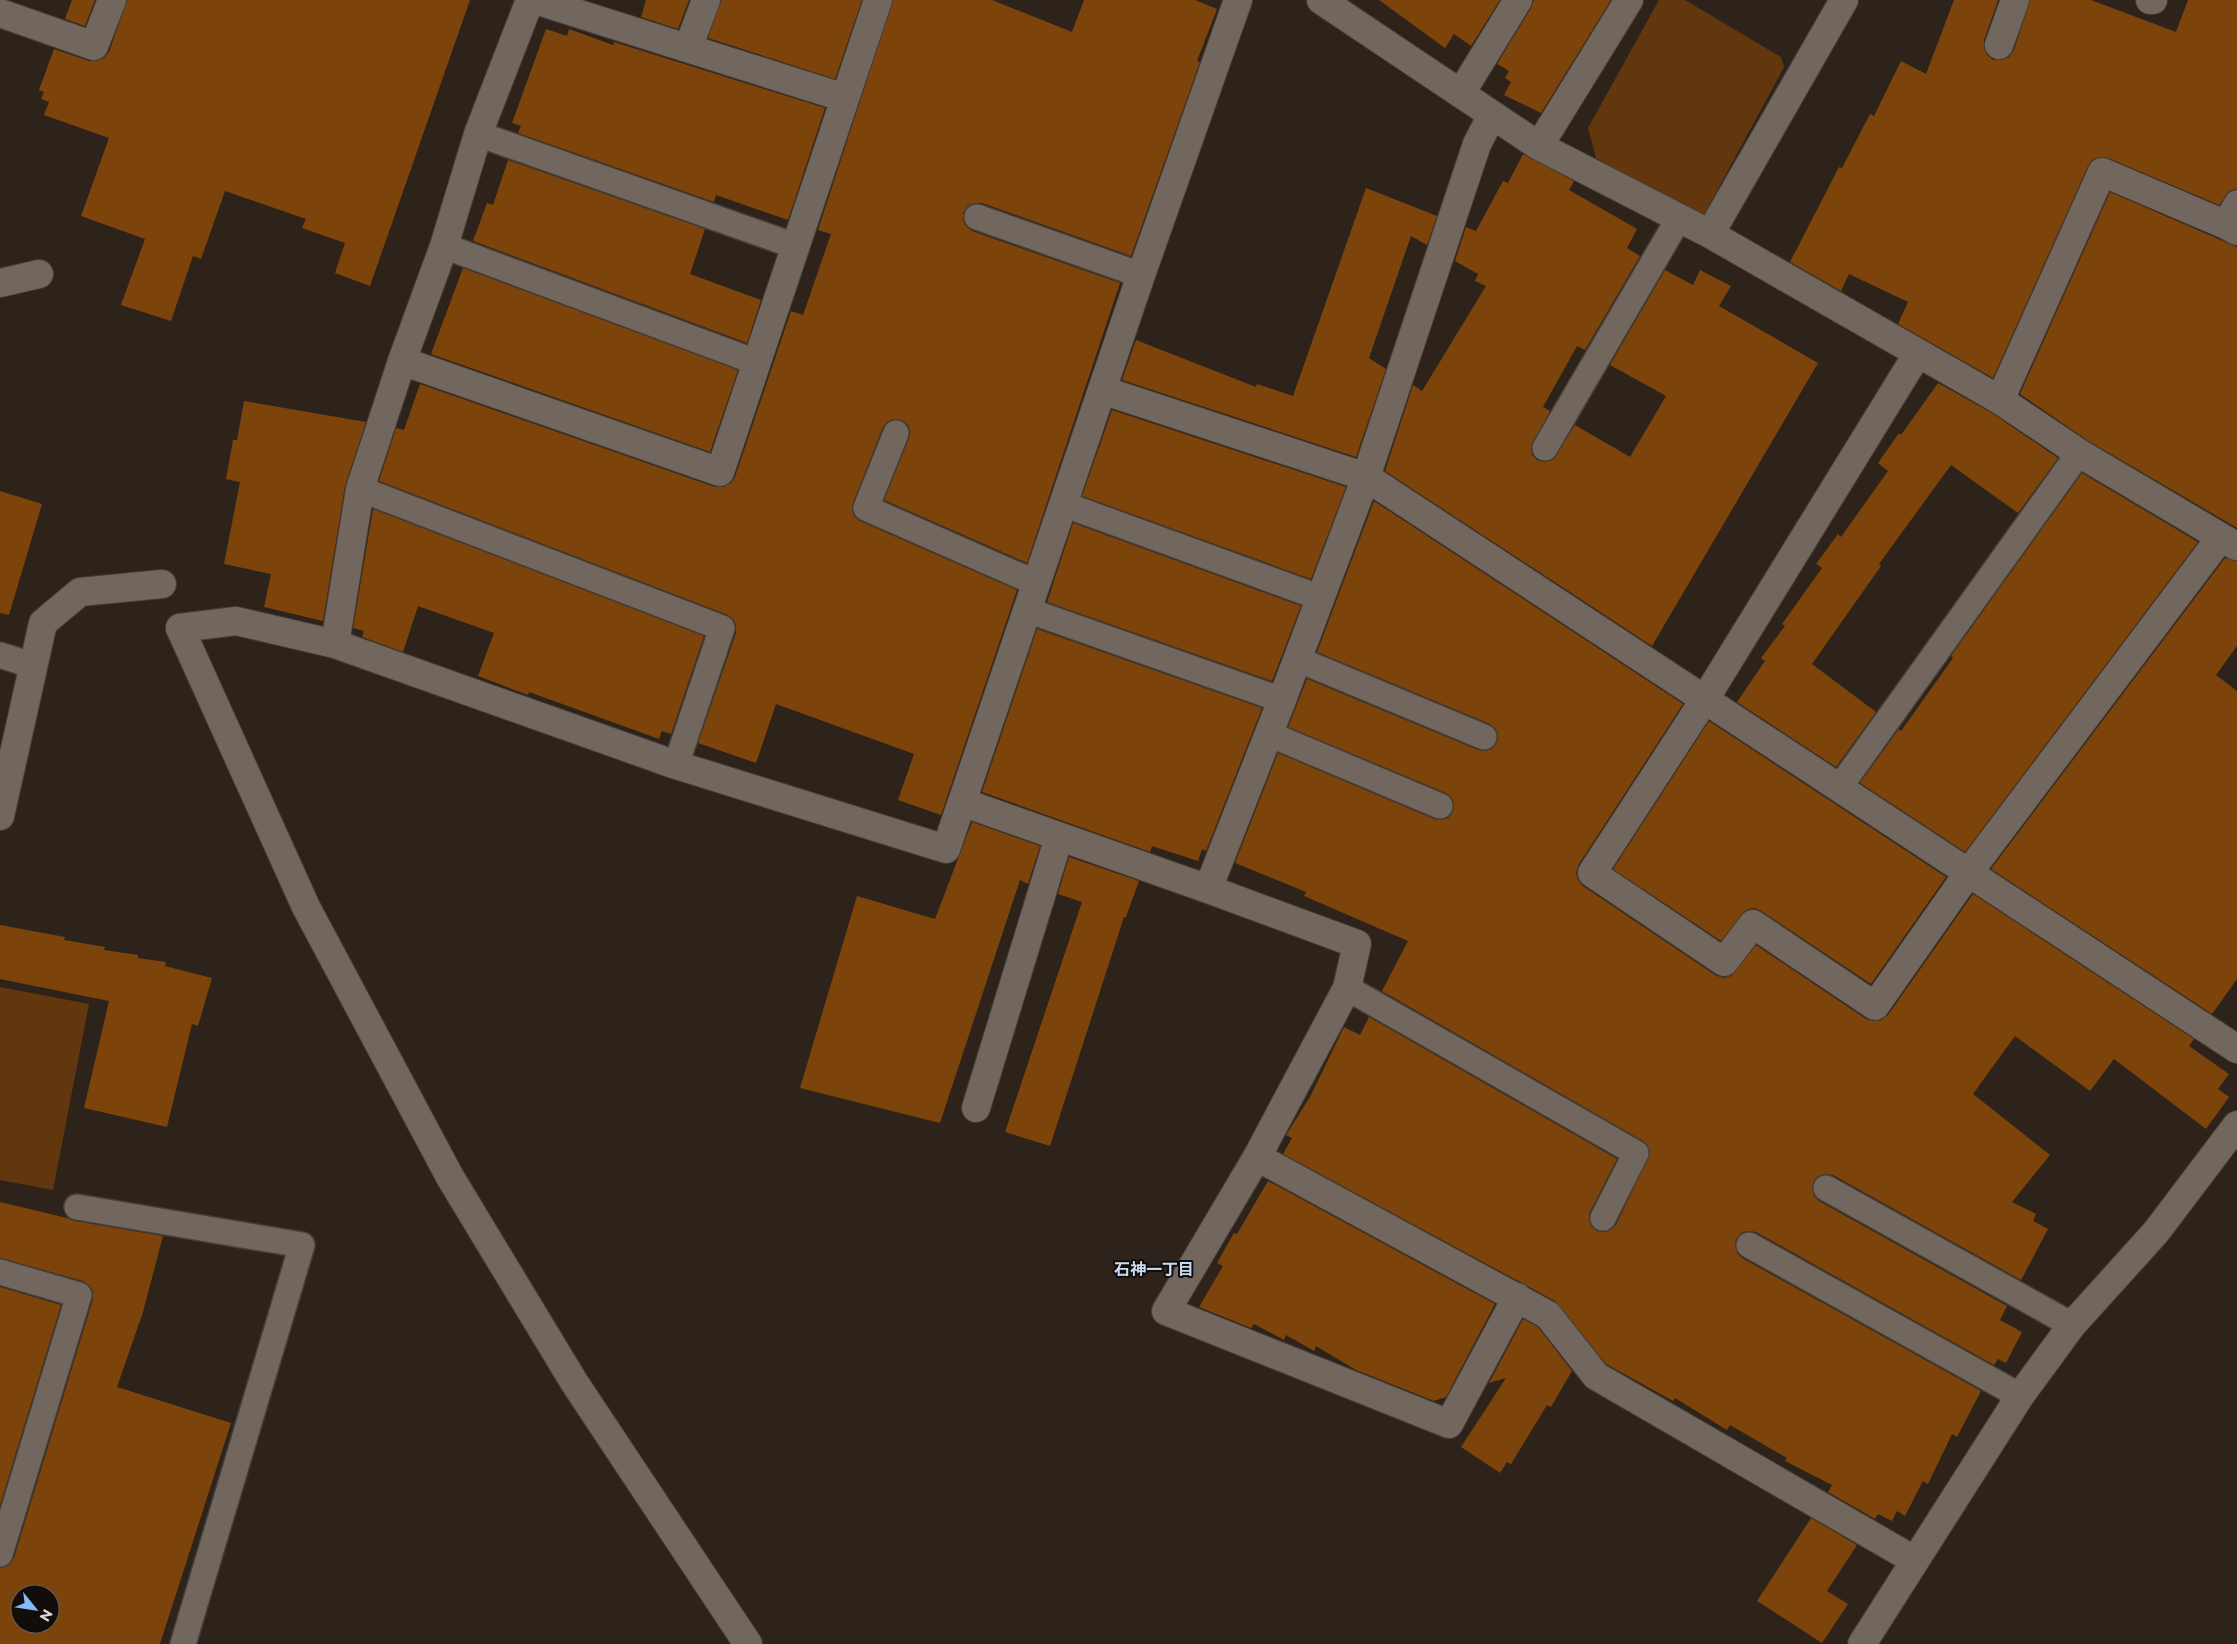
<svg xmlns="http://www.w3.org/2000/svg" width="2237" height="1644" viewBox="0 0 2237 1644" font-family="Montserrat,'Noto Sans JP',sans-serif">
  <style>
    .green { fill: #63370e }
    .building { fill: #7c440a; fill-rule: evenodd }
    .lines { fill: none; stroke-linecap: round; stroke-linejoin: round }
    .service-casing { stroke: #463e38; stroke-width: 28 }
    .minor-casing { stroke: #463e38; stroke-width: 30 }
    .tertiary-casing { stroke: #463e38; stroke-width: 30 }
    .service { stroke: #72675e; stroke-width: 25 }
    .minor { stroke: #72675e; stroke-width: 28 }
    .tertiary { stroke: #72675e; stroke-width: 28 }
    .labels { text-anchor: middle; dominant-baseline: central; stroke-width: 4; stroke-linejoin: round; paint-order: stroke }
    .neighbourhood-label { font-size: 16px; font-weight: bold; fill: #c7dcf4; stroke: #120d0a }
  </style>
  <rect width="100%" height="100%" fill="#2d231b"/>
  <!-- green -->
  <path class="green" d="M1659 0H1685L1781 57 1784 67 1700 222 1596 158 1588 128Z
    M0 987 89 1004 53 1190 0 1180Z"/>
  <!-- building -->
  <path class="building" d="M72 0H95L85 26 65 19Z
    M127 0H470L370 286 335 273 345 243 302 228 306 219 225 191 201 259 193 256 171 321 121 305 145 239 81 216 109 138 44 115 49 102 41 99 44 92 39 90 54 49 89 61H97L104 58 109 52Z
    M646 0H689L678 29 641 17Z
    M721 0H862L835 79 708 38Z
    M893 0H992L1072 32 1084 0H1195L1217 9 1197 61 1200 62 1131 256 982 203H975L968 206 963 213V220L966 226 972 231 1120 283 1027 563 884 500 909 438 910 430 908 425 901 420 893 419 887 422 883 427 853 503 852 509 854 516 860 521 1017 590 941 815 898 800 914 754 776 704 756 763 698 743 736 633V625L733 619 728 615 379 481 396 428 404 430 420 384 715 487H723L731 483 735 477 791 311 803 315 831 234 818 230Z
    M1379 0H1500L1471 46 1454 34 1445 48Z
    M1534 0H1611L1541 113 1504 95 1511 82 1505 78 1509 71 1497 64 1531 8Z
    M1954 0H1998L1984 40V47L1987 55 1993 60H2001L2009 57 2014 50 2030 0H2091L2176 32 2188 0H2237V189L2230 191 2219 205 2108 158 2100 157 2092 160 2088 166 1993 378 1898 324 1908 302 1849 274 1841 291 1790 262 1839 167 1842 168 1870 114 1874 116 1901 61 1926 74Z
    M546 29 567 36 569 29 613 45 614 42 825 108 788 220 716 195 714 202 518 133 521 126 512 123Z
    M1523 154 1574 181 1569 190 1637 229 1627 248 1640 256 1585 350 1577 346 1543 407 1550 411 1531 447 1532 455 1537 460 1544 462 1553 460 1575 425 1630 457 1666 396 1610 365 1665 270 1693 285 1700 270 1731 286 1719 306 1818 363 1652 646 1385 471 1413 385 1422 391 1486 286 1475 281 1478 274 1455 261 1466 227 1476 231 1503 181 1508 183Z
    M508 160 705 229 690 274 761 300 747 343 473 241 487 203 493 205Z
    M1366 188 1437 216 1427 245 1411 236 1369 358 1386 369 1356 457 1122 380 1136 340 1256 387 1257 384 1293 396Z
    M2110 192 2237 247V528L2087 440 2020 394Z
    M463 268 738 370 710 452 431 354Z
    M1938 383 1992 413 2058 458 2018 513 1951 465 1879 564 1881 566 1812 664 1876 712 1836 767 1737 702 1765 661 1761 658 1785 626 1782 624 1822 568 1816 564 1838 534 1841 537 1888 471 1878 463 1899 433 1901 435Z
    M244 401 366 422 345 486 323 621 264 607 271 574 224 564 240 482 226 479 233 440H237Z
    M1112 410 1346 487 1311 579 1082 496Z
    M2082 473 2198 542 1965 852 1860 783 1899 729 1901 731 1953 658 1951 656Z
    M0 491 42 504 9 615 0 613Z
    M1374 501 1683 704 1579 864 1576 873 1578 880 1583 886 1715 975 1723 978 1731 976 1756 945 1866 1019 1873 1021 1881 1020 1888 1015 1973 894 2194 1039 2189 1046 2229 1074 2218 1089 2229 1097 2206 1129 2114 1059 2090 1091 2015 1036 1973 1094 2050 1155 2012 1202 2036 1214 2033 1221 2048 1229 2021 1280 1833 1175 1825 1174 1818 1176 1814 1181 1812 1189 1814 1196 1819 1201 2007 1306 2000 1320 2022 1332 2006 1363 1998 1359 1994 1365 1756 1232 1748 1231 1741 1233 1737 1238 1735 1246 1737 1253 1742 1258 1981 1391 1957 1437 1952 1434 1928 1484 1923 1481 1905 1516 1897 1511 1892 1521 1878 1514 1875 1519 1828 1492 1832 1485 1785 1461 1787 1458 1730 1425 1727 1430 1675 1398 1673 1401 1606 1364 1555 1301 1283 1154 1292 1138 1286 1135 1310 1097 1344 1027 1360 1035 1369 1017 1617 1159 1590 1212 1589 1219 1591 1225 1597 1231 1604 1232 1610 1230 1616 1225 1650 1153 1648 1146 1643 1141 1382 991 1408 941 1304 896 1306 892 1235 863 1278 753 1434 819 1441 820 1448 818 1453 811 1454 805 1452 798 1446 793 1288 727 1307 679 1478 750 1485 751 1492 749 1497 742 1498 736 1496 729 1490 724 1317 652Z
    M373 509 704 636 671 734 662 731 659 739 529 692 528 695 478 676 494 633 418 606 403 652 362 637 364 631 353 628Z
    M1073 523 1301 606 1272 681 1047 602Z
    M2225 558 2237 561V646L2216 675 2237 691V979L2212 1014 1991 869Z
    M1037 629 1262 708 1206 851 1202 849 1198 861 1152 846 1150 852 982 792Z
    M1709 721 1946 877 1871 984 1761 911 1754 908 1746 910 1721 941 1613 869Z
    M972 822 1040 846 1028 884 1020 880 940 1123 800 1088 857 896 935 919Z
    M1069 857 1139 881 1126 917H1124L1050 1146 1005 1132 1082 902 1058 894Z
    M0 925 65 937 64 940 105 947 104 950 138 955V958L166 962 165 966 212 978 198 1026 192 1024 167 1127 84 1108 109 1001 0 979Z
    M1268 1181 1495 1304 1446 1397 1434 1401 1356 1370 1316 1346 1314 1351 1286 1335 1284 1340 1254 1324 1251 1328 1199 1307 1223 1266 1217 1263 1234 1233 1237 1234Z
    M0 1202 67 1218 75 1221 163 1236 143 1312 117 1387 231 1423 160 1644H0V1568L9 1565 14 1558 93 1299V1292L90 1286 83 1281 0 1258ZM20 1594H50V1624H20Z
    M0 1287 61 1305 0 1505Z
    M1523 1319 1538 1327 1572 1371 1551 1407 1547 1405 1511 1464 1507 1462 1500 1473 1461 1447 1506 1378 1489 1383Z
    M1811 1518 1857 1545 1827 1591 1848 1604 1822 1643 1757 1601Z"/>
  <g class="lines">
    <!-- service casing -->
    <g class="service-casing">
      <path id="service" d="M478 134 795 246
        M977 217 1141 275
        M2224 224 2237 203
        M444 246 756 362
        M896 433 866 508 1036 583
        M1545 448 1679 218
        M360 489 722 628 676 765
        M1063 504 1321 598
        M1027 610 1282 700
        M0 655 34 666
        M1297 659 1484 737
        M1269 734 1440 806
        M1839 788 2079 453
        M1347 988 1636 1153 1603 1218
        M1826 1188 2072 1325
        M77 1207 302 1245 183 1644
        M1749 1245 2020 1396
        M0 1272 79 1295 0 1554"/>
    </g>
    <!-- minor casing -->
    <g class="minor-casing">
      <path id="minor" d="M535 0 845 98
        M1321 0 1539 146 1710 234 1918 353 2000 400 2079 453 2236 546
        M2150 0H2153
        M0 13 94 46 112 0
        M1999 45 2015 0
        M688 48 706 0
        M1461 93 1518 0
        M1539 146 1629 0
        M1710 234 1844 0
        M0 283 39 274
        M1918 353 1705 699 1592 873 1724 962 1753 924 1875 1006 1969 872 2221 537
        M402 361 720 472 878 0
        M1102 390 1366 477 2237 1049
        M2000 400 2102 172 2224 224 2237 231
        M180 628 236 621 335 644 676 765 946 849 1141 275 1238 0
        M335 644 360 489 402 361 444 246 478 134 530 0
        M962 802 1208 889 1357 944 1347 988 1257 1157 1166 1311 1449 1424 1517 1297
        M0 816 43 623 80 592 162 584
        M1208 889 1282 700 1366 477 1477 144 1492 115
        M976 1108 1059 837
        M1257 1157 1548 1315 1596 1376 1914 1560
        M1862 1644 2020 1396 2072 1325 2156 1232 2237 1125"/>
    </g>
    <!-- tertiary casing -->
    <g class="tertiary-casing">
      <path id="tertiary" d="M180 628 306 907 450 1177 574 1382 748 1644"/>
    </g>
    <!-- service -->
    <use href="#service" class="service"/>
    <!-- minor -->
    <use href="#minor" class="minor"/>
    <!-- tertiary -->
    <use href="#tertiary" class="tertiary"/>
  </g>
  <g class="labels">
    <!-- neighbourhood labels -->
    <g class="neighbourhood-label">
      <text x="1154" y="1269">石神一丁目</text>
    </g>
  </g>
  <!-- north arrow -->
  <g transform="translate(35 1609) rotate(120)"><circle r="24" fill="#120d0a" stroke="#655f5c"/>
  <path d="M0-4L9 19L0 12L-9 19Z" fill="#83bcfb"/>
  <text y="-8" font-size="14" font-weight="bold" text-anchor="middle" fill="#e2dbd6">N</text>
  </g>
</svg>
